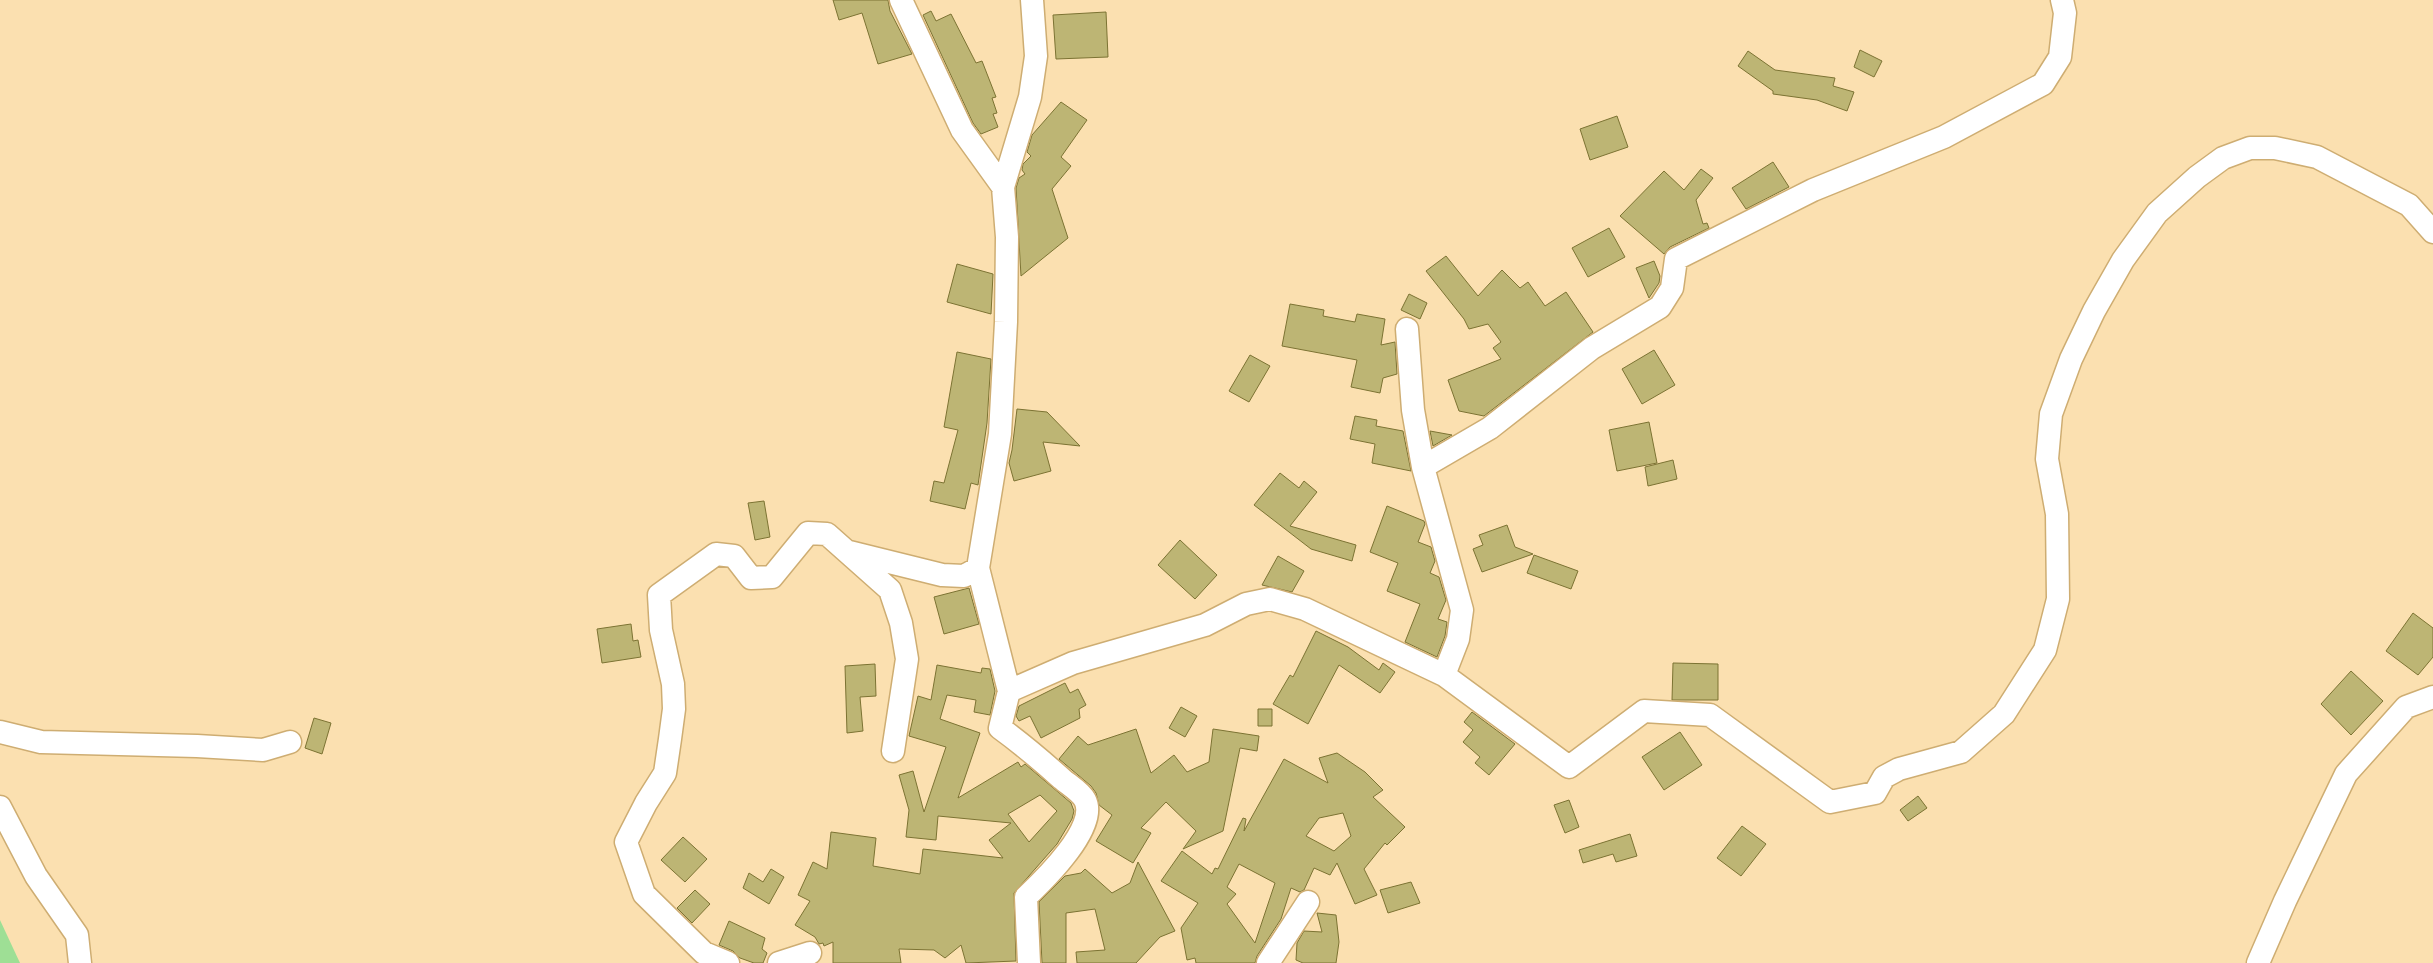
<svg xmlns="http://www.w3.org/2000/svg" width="2433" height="963" viewBox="0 0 2433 963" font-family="Cabin,sans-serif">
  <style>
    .green { fill: #9edf95 }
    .building { fill: #bdb574; stroke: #7c7333; fill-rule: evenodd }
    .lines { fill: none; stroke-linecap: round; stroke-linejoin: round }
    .minor-casing { stroke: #cead72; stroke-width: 25 }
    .minor { stroke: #fff; stroke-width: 22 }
  </style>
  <rect width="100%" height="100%" fill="#fbe0b0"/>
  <!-- green -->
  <path class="green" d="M0 920 20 963H0Z"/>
  <!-- building -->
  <path class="building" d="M833 0H888L890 11 912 54 878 64 862 13 839 20Z
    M931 11 936 21 951 14 976 63 982 61 996 97 992 98 997 113 993 114 998 127 981 134 973 123 923 15Z
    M1106 12 1108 57 1056 59 1053 15Z
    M1860 50 1882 61 1874 77 1854 67Z
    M1748 51 1775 70 1835 78 1833 86 1854 92 1847 111 1817 100 1773 94V91L1738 66Z
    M1061 102 1087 120 1061 157 1071 166 1052 189 1068 238 1021 276 1016 188 1019 178 1025 174 1022 170 1023 164 1031 156 1027 152 1032 135Z
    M1617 116 1628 147 1590 160 1580 129Z
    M1773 162 1789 187 1746 209 1732 188Z
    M1701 169 1713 178 1696 200 1703 224 1707 223 1709 228 1670 247 1664 254 1620 216 1664 171 1684 190Z
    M1609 228 1625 257 1588 277 1572 248Z
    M1446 256 1478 296 1502 270 1520 288 1528 282 1545 306 1566 292 1593 332 1484 416 1459 411 1448 380 1501 359 1493 348 1501 342 1488 324 1469 329 1464 319 1426 271Z
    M1654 261 1660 276 1659 283 1649 298 1636 268Z
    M957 264 993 274 991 314 947 302Z
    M1409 294 1427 303 1420 319 1401 310Z
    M1290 304 1324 310 1323 316 1355 322 1357 314 1385 319 1381 345 1395 342 1397 374 1383 378 1380 393 1351 387 1357 360 1282 346Z
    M1654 350 1675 385 1642 404 1622 369Z
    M957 352 991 359 987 423 978 485 971 483 965 509 930 501 934 481 944 483 958 430 944 427Z
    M1250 355 1270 366 1249 402 1229 391Z
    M1017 409 1047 412 1080 446 1043 442 1051 471 1014 481 1009 463 1012 450Z
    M1355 416 1377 420 1376 426 1403 431 1411 471 1372 463 1375 444 1350 439Z
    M1649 422 1657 463 1617 471 1609 430Z
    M1430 431 1452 435 1433 446Z
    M1673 460 1677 479 1648 486 1645 467Z
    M1280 473 1299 488 1304 481 1317 492 1290 526 1356 545 1352 561 1311 549 1254 505Z
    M764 501 770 537 755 540 748 503Z
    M1387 506 1424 521 1425 524 1418 542 1431 547 1435 561 1430 573 1439 577 1446 600 1438 619 1447 622 1445 636 1437 657 1405 642 1420 604 1387 591 1398 563 1370 552Z
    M1507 525 1515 547 1533 554 1482 572 1473 549 1483 545 1479 535Z
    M1180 540 1217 575 1195 599 1158 565Z
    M1534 555 1578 571 1571 589 1527 573Z
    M1278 556 1304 571 1292 592 1262 585Z
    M969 588 979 624 944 634 934 597Z
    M2413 613 2433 628V657L2418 675 2386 651Z
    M631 624 633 641 638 640 641 657 602 663 597 629Z
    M1316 631 1348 647 1379 670 1383 663 1395 672 1380 693 1339 665 1308 724 1273 704 1290 675 1293 677Z
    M1673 663 1718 664V700H1672Z
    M875 664 876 696 860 697 863 731 847 733 845 666Z
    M937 665 981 673 982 668 990 669 995 691 990 715 974 712 976 700 947 695 940 719 980 733 958 798 1018 762 1021 767 1025 764 1071 803 1074 811 1072 819 1057 844 1014 893 1016 961 966 963 961 945 945 958 934 950 899 949 901 963H833V942L824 946 823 943 819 944 815 937 795 925 810 901 798 895 813 862 827 869 831 832 876 838 873 866 920 874 923 849 1003 858 989 840 1011 823 938 816 936 840 906 837 909 810 899 775 913 771 924 812 946 747 909 736 918 696 931 700ZM1040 795 1057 811 1029 842 1008 814Z
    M2351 671 2383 701 2351 735 2321 704Z
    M1065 683 1070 693 1078 689 1086 705 1079 709 1080 718 1041 738 1030 716 1019 721 1016 716 1019 706Z
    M1181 707 1197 716 1185 737 1169 728Z
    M1258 709H1272V726H1258Z
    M1472 712 1515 744 1489 775 1475 763 1480 757 1463 742 1473 730 1464 722Z
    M314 718 331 723 322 754 305 748Z
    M1136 729 1151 773 1174 755 1187 772 1209 762 1213 729 1259 736 1257 751 1240 748 1223 831 1183 849 1196 831 1166 802 1141 828 1151 833 1133 863 1096 841 1112 815 1099 805 1096 793 1091 786 1059 759 1078 736 1088 745Z
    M1680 732 1702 765 1664 790 1642 757Z
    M1337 753 1365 772 1383 790 1373 797 1405 827 1387 845 1385 843 1364 869 1377 895 1355 904 1337 863 1330 875 1314 868 1304 890 1300 892 1291 888 1281 919 1257 956 1255 963H1196L1195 958 1187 960 1181 928 1198 903 1161 881 1182 851 1212 874 1215 868 1218 869 1243 818 1246 819 1244 831 1284 759 1328 783 1319 758ZM1343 813 1351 836 1334 851 1306 836 1319 818ZM1239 864 1275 883 1255 943 1227 904 1236 894 1227 887Z
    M1918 796 1927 808 1908 821 1900 810Z
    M1569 800 1579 827 1565 833 1554 805Z
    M1742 826 1766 844 1741 876 1717 858Z
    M1630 834 1637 856 1616 862 1613 854 1583 863 1579 850Z
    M683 837 707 859 685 882 661 860Z
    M1138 862 1175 931 1160 937 1136 963H1077L1076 952 1105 950 1095 909 1066 913V963H1042L1039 902 1065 876 1081 873 1085 869 1112 893 1130 883Z
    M771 869 784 877 769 904 743 888 749 873 763 882Z
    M1411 882 1420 903 1388 913 1380 890Z
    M695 890 710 904 692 923 677 908Z
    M1317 913 1336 915 1339 942 1336 963H1303L1296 960 1297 943 1304 931 1322 932Z
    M729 921 765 938 762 949 767 953 763 963H754L740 958 733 951 719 945Z"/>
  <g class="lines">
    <!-- minor casing -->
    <g class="minor-casing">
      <path id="minor" d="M901 0 962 130 1003 187
        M1423 467 1490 428 1592 348 1660 307 1672 288 1676 259 1813 190 1944 137 2043 84 2060 57 2065 13 2062 0
        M849 552 942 575 964 576 978 568
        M1444 675 1569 767 1644 711 1710 715 1830 802 1875 793 1884 777 1899 769 1961 752 2004 714 2045 650 2058 599 2057 514 2047 459 2051 414 2071 359 2094 311 2123 260 2157 213 2197 177 2223 158 2250 148H2275L2317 157 2409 205 2433 232
        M1009 691 1073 663 1205 625 1246 604 1270 599 1305 609 1444 675 1458 639 1462 610 1423 467 1413 410 1407 329
        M0 732 41 742 197 746 263 750 290 742
        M0 807 36 876 77 935 80 963
        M728 963 704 953 644 894 626 842 646 803 665 773 670 739 674 709 673 684 661 630 659 595 716 554 734 556 751 578 772 577 808 533 827 534 890 590 901 623 907 659 893 751
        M779 963 810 953
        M1029 963 1026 897C1044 880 1099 827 1085 800 1081 792 1069 785 1062 779 1042 761 1022 744 1000 728L1009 691 978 568 1000 434 1006 322 1007 237 1003 187 1030 97 1036 56 1032 0
        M1268 963 1308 902
        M2258 963 2285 901 2346 774 2406 707 2433 697"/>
    </g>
    <!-- minor -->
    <use href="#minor" class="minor"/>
  </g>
</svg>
